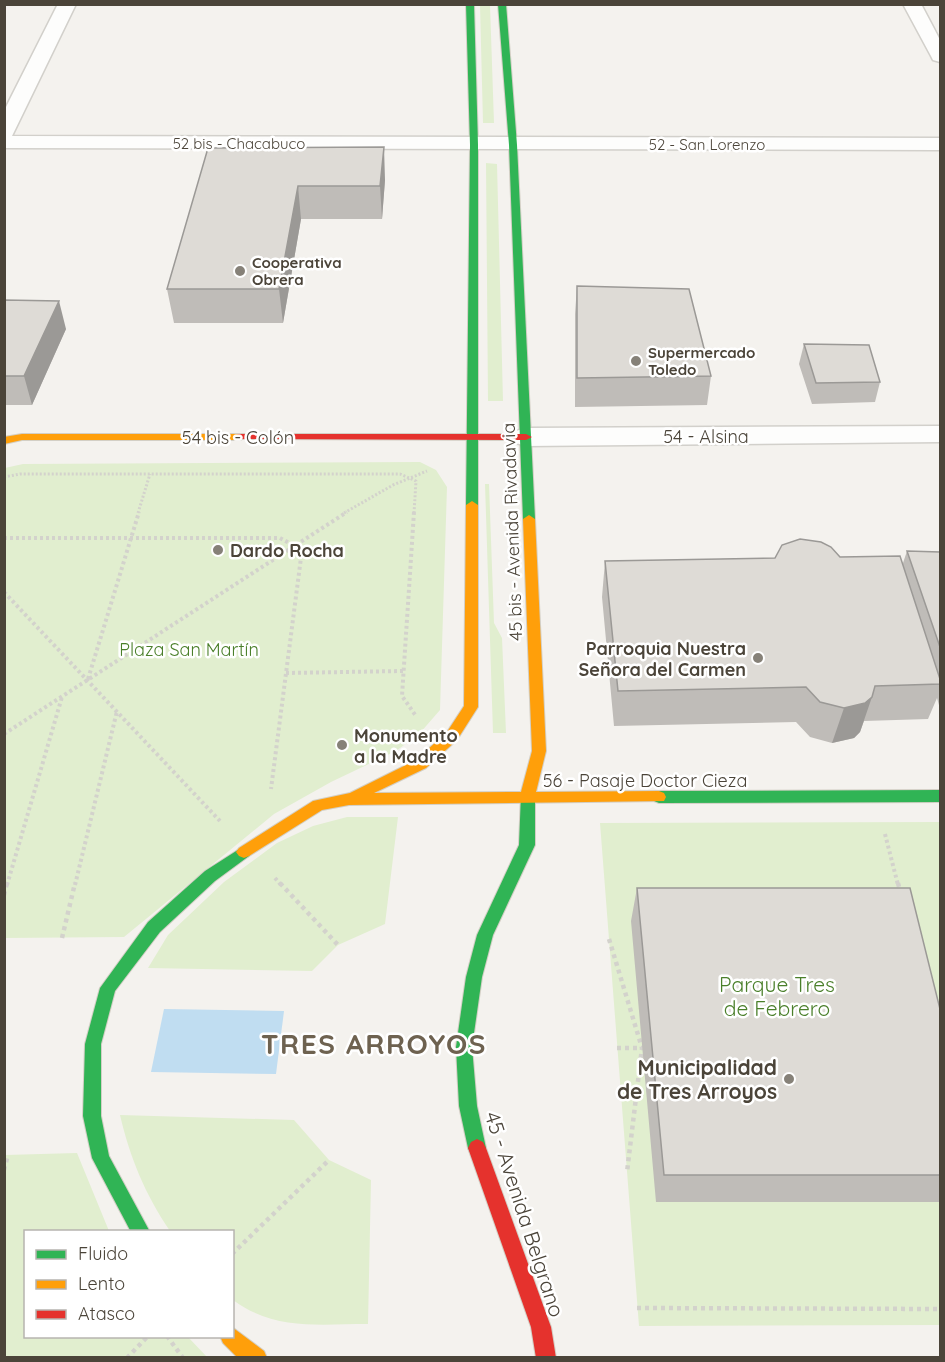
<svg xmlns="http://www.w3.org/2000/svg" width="945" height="1362" viewBox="0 0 945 1362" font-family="Quicksand,sans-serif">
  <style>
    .green { fill: #e1eecf }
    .water { fill: #c0ddf1 }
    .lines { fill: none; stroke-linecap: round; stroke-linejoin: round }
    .street-casing { stroke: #d2d0cb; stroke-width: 3 }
    .fast-casing { stroke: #d3cfc5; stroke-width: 2 }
    .slow-casing { stroke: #d3cfc5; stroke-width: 2 }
    .jam-casing { stroke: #d3cfc5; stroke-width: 2 }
    .path-far2 { stroke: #d3d2cc; stroke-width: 3; stroke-dasharray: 2 2; stroke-linecap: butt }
    .path-far1 { stroke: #d3d2cc; stroke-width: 4; stroke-dasharray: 3 3; stroke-linecap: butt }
    .path { stroke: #d3d2cc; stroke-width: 4.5; stroke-dasharray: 4 4; stroke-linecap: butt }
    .street { fill: #fdfdfc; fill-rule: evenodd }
    .fast { fill: #30b455; fill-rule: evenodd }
    .slow { fill: #ff9f0a; fill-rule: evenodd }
    .jam { fill: #e5322d; fill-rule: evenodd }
    .wall { fill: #bfbcb8 }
    .shaded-wall { fill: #9b9996 }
    .building { fill: #dedbd6; stroke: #9b9996; stroke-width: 1.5 }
    .poi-dot { fill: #868178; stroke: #fff; stroke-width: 2 }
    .labels { text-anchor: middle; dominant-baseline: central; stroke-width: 5; stroke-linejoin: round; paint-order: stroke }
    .far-street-label { font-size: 15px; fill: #4b4439; stroke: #fff }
    .far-poi-label { font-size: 15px; font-weight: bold; fill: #4b4439; stroke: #fff; text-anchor: start }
    .street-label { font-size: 18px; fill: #4b4439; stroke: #fff }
    .poi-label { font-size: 18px; font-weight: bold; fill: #4b4439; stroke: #fff; text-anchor: start }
    .park-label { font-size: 18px; fill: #4a7f2a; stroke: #fff }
    .near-park-label { font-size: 21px; fill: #4a7f2a; stroke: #fff }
    .near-poi-label { font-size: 21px; font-weight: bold; fill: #4b4439; stroke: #fff; text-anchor: end }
    .near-street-label { font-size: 21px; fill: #4b4439; stroke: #fff }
    .near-district-label { font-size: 28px; font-weight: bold; letter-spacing: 1.5px; fill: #6e6250; stroke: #fff }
  </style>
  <rect width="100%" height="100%" fill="#f4f2ee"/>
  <!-- green -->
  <path class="green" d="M480 5H490L494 123H483Z
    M486 163 497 164 503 401H488Z
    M420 462 436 470 447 487 440 710 420 733 396 751 331 782 274 814 124 937 5 938V468L23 464Z
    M485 484H489L494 623 502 638 506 733H493Z
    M347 817H398L385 924 338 945 312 971 148 968 168 935 224 882 277 843 313 826Z
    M940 822V1325L639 1326 600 823Z
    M120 1115 294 1120 329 1160 371 1180 368 1324C319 1324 275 1331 233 1300L232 1232 170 1231C145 1194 130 1158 120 1115Z
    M77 1153 109 1231 26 1232V1336L188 1337 207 1357H5V1155Z"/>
  <!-- water -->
  <path class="water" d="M164 1009 284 1011 276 1074 151 1072Z"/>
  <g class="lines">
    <!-- street casing -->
    <g class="street-casing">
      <path id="street" d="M58 4H76L12 136 940 138V150L4 148V111Z
        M903 4H921L940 40V62L933 60 931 56Z
        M940 426V442L526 446 516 443 512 437 516 431 526 428Z"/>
    </g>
    <!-- fast casing -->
    <g class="fast-casing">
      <path id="fast" d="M466 4H474L478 145V505L472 509 466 505 470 145Z
        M498 4H506L517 145 535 519 529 523 523 519 509 145Z
        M528 788 533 790 535 794V845L493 935 482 977 472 1047 477 1106 486 1148 483 1154 477 1157 471 1154 468 1148 459 1106 456 1047 466 977 477 935 519 845 521 794 523 790Z
        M940 790V802L659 803 654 801 652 797 654 793 659 791Z
        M244 846 249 848 252 852 249 856 215 881 160 932 115 991 101 1044V1116L109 1156 150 1232H131L92 1158 83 1116 85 1044 100 988 148 922 205 871Z"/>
    </g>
    <!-- slow casing -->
    <g class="slow-casing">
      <path id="slow" d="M22 434H240L246 437 240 440H22L4 444V437Z
        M472 501 478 505V707L457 740 426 768 374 793 521 792 532 751 523 519 529 515 535 519 546 751 536 792 659 791 664 793 666 797 664 801 349 805 322 810 249 856 244 858 239 856 236 852 239 848 313 801 350 793 416 760 447 732 464 706 466 505Z
        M232 1327 264 1351 267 1358H238L223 1343 220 1336H232Z"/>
    </g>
    <!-- jam casing -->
    <g class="jam-casing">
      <path id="jam" d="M240 434H526L532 437 526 440 236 439V435Z
        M477 1139 483 1142 486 1148 551 1327 556 1358H536L531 1327 468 1148 471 1142Z"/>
    </g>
    <!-- path-far2 -->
    <path class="path-far2" d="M4 477 20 474H400L416 481 414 513
      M138 513 150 474
      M344 513 393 485 427 471"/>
    <!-- path-far1 -->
    <path class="path-far1" d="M414 512 402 696 416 716
      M4 538H280L302 550 271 789
      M4 592 220 821
      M286 673 403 671
      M88 679 139 512
      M4 734 347 512
      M885 834 898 885
      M275 878 281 885
      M7 885 62 697
      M75 885 117 711"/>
    <!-- path -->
    <path class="path" d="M280 883 338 945
      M898 883 900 891
      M4 895 7 883
      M62 938 75 883
      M609 939 642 1048 627 1172
      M617 1048H642
      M4 1170 8 1155
      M232 1254 329 1160
      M637 1308 940 1309
      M167 1336 183 1358
      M127 1358 148 1336"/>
    <!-- street -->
    <use href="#street" class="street"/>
    <!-- fast -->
    <use href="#fast" class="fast"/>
    <!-- slow -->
    <use href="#slow" class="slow"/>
    <!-- jam -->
    <use href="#jam" class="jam"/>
  </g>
  <!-- wall -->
  <path class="wall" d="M208 148 385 180 382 219H301L283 323H174L167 289Z
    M577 286 711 376 707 405 575 407V314Z
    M4 300 66 329 32 405H4Z
    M804 344 880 382 875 402 812 404 799 364Z
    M907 551 940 552V709L937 698 928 719 864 721 860 732 854 738 832 743 810 737 796 722 614 726 602 597 605 561 840 557 903 563Z
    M637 888 940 1009V1202H656L631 921Z"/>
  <!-- shaded-wall -->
  <path class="shaded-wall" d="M384 147 385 180 382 219 380 186Z
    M298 186 301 219 283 323 279 289Z
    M59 301 66 329 32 405 24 376Z
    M872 697 860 732 854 738 832 743 844 708Z"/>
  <!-- building -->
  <path class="building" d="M384 147 380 186H298L279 289H167L208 148Z
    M577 286 689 289 711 376 577 378Z
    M4 300 59 301 24 376H4Z
    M804 344 869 345 880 382 816 383Z
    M800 539 821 542 831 547 840 557 900 556 940 679V684L875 686 872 697 865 703 844 708 820 702 806 687 618 691 605 561 775 558 782 545Z
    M907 551 940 552V647Z
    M637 888H910L940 1009V1175H664Z"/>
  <!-- markers -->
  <g class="poi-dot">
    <circle cx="240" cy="271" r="6"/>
    <circle cx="636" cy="361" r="6"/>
    <circle cx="218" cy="550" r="6"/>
    <circle cx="758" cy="658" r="6"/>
    <circle cx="342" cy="745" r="6"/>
    <circle cx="789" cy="1079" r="6"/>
  </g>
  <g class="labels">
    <!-- far-street labels -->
    <g class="far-street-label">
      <text x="239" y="143">52 bis - Chacabuco</text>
      <text x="707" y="144">52 - San Lorenzo</text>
    </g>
    <!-- far-poi labels -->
    <g class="far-poi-label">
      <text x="252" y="262">Cooperativa<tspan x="252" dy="17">Obrera</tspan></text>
      <text x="648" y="352">Supermercado<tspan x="648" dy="17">Toledo</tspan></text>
    </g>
    <!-- street labels -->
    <g class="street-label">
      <text x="706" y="436">54 - Alsina</text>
      <text x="238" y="437">54 bis - Colón</text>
      <text transform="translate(512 532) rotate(-92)">45 bis - Avenida Rivadavia</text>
      <text x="645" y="780">56 - Pasaje Doctor Cieza</text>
    </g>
    <!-- poi labels -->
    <g class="poi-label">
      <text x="230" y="550">Dardo Rocha</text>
      <text x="746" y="648" text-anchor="end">Parroquia Nuestra<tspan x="746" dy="21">Señora del Carmen</tspan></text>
      <text x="354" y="735">Monumento<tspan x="354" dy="21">a la Madre</tspan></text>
    </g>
    <!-- park labels -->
    <g class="park-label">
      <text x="189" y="649">Plaza San Martín</text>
    </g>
    <!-- near-park labels -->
    <g class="near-park-label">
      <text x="777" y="984">Parque Tres<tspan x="777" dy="24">de Febrero</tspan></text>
    </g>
    <!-- near-poi labels -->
    <g class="near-poi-label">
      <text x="777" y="1067">Municipalidad<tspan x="777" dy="24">de Tres Arroyos</tspan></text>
    </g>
    <!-- near-street labels -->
    <g class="near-street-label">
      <text transform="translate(525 1214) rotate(72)">45 - Avenida Belgrano</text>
    </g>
    <!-- near-district labels -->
    <g class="near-district-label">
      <text x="374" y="1043">TRES ARROYOS</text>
    </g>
  </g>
  <!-- border -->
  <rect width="945" height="1362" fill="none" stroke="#4b4439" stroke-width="12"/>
  <!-- legend -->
  <rect x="24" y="1230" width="210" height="108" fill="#ffffff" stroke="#b7b4b0" stroke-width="1.5"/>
  <rect x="36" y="1250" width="30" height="9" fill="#30b455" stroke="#b7b4b0" stroke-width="1.5"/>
  <text x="78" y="1260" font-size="18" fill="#4b4439">Fluido</text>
  <rect x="36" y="1280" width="30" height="9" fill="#ff9f0a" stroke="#b7b4b0" stroke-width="1.5"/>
  <text x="78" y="1290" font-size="18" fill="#4b4439">Lento</text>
  <rect x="36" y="1310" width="30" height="9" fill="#e5322d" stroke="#b7b4b0" stroke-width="1.5"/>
  <text x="78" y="1320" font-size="18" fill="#4b4439">Atasco</text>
</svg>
